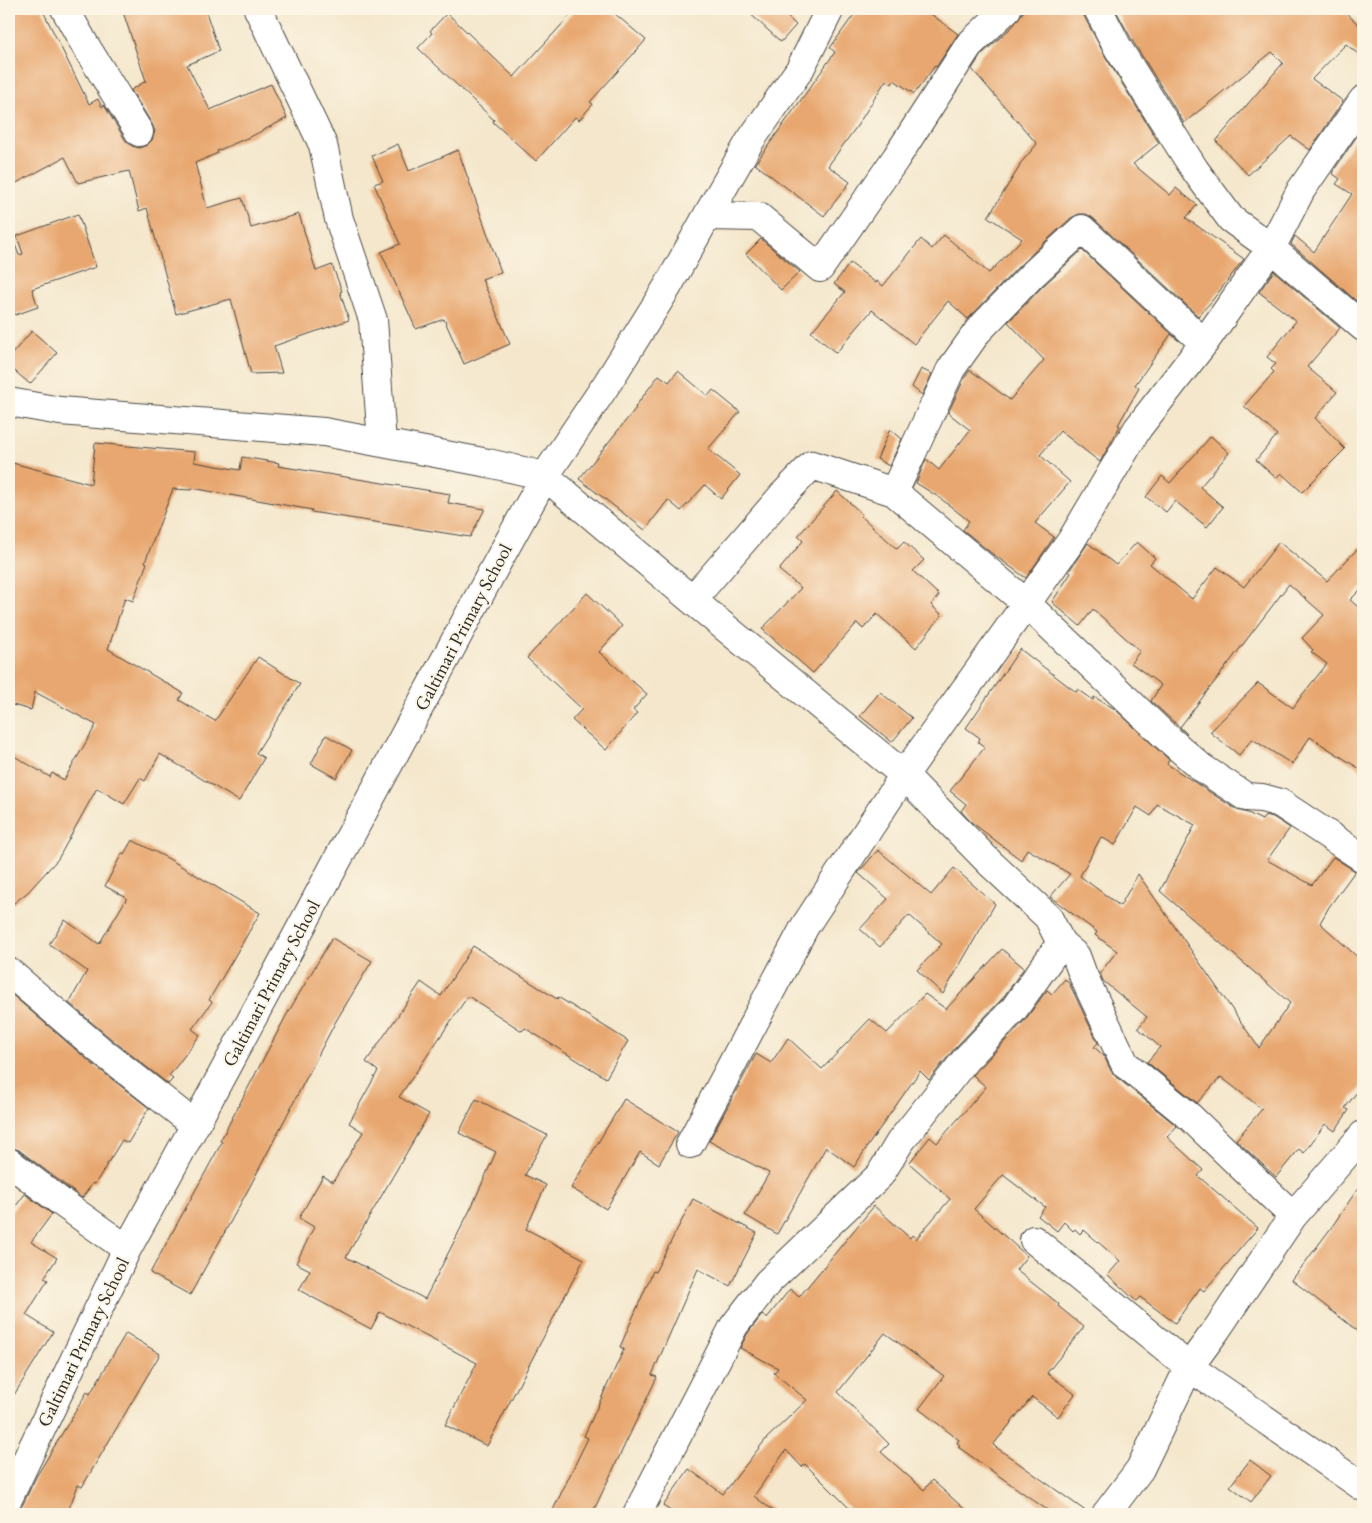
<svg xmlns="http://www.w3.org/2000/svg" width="1372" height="1523" viewBox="0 0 1372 1523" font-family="'EB Garamond',serif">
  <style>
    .building { fill: #e8a76f; fill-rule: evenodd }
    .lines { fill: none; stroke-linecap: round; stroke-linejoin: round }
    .minor-casing { stroke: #494743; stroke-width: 30 }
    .minor { stroke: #fff; stroke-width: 28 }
    .labels { text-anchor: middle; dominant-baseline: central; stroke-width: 4; stroke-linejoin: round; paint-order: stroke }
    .street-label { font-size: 19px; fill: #2b2b2b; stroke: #fcf5e5 }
  </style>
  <rect width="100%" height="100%" fill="#fcf5e5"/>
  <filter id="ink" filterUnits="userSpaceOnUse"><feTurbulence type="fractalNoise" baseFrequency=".02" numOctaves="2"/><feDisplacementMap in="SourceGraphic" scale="10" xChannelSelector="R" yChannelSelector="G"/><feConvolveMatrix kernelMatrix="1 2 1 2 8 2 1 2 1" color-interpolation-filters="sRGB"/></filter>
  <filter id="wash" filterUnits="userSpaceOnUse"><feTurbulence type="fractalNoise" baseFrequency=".0096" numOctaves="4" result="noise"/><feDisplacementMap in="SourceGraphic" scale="20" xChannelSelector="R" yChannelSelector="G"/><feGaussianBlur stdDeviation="1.12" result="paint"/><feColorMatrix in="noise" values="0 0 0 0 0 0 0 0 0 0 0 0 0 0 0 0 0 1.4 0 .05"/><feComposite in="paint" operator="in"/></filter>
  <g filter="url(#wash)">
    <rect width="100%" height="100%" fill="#f4e7cc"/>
    <g id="blocks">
      <!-- building -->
      <path class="building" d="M9 9H42L89 104 98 99 102 107 104 105 126 141 132 146 139 148 147 145 152 140 155 131 152 124 131 90 146 81 122 9H205L219 51 187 65 210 110 271 84 287 118 254 135 217 151 218 153 195 163 207 208 242 198 251 228 299 214 316 271 332 265 342 291 340 292 349 320 274 346 282 373 251 374 231 299 176 314 147 208 139 211 129 171 78 183 65 157 9 187Z
        M576 9H609L646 40 590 102 593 104 579 120 575 117 536 161 493 122 494 120 418 48 432 33 430 31 447 13 514 77Z
        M745 9H779L796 25 781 42Z
        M858 9H924L958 34 939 63 936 67 935 66 914 94 894 80 892 84 886 80 857 126 828 166 850 182 824 216 755 164 821 72 835 52 830 48Z
        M1027 9H1082L1084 16 1105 56 1159 143 1133 164 1170 195 1176 188 1197 205 1186 218 1244 259 1211 302 1198 316 1093 218 1086 214H1079L1071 218 1021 264 968 319 948 301 914 344 872 310 836 353 811 332 845 292 834 284 850 263 876 283 877 281 883 286 921 239 932 249 944 235 989 273 1022 239 988 217 1020 166 1019 165 1037 144 972 69 981 55 1014 25 1022 13Z
        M1115 9H1342L1363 29V58L1346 44 1312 79 1343 101 1310 150 1291 136 1248 175 1216 141 1283 63 1272 52 1184 123 1132 40Z
        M1363 127V305L1362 306 1291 244 1295 236 1314 252 1352 194 1336 184 1340 179 1332 173Z
        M398 144 409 171 458 150 501 272 482 279 510 344 464 364 444 319 416 329 381 252 400 244 374 184 383 181 372 156Z
        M78 214 96 267 32 289 38 307 15 315 9 298V234H11L19 255 23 254 17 236Z
        M761 239 800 272 781 290 746 254Z
        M1082 250 1179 341 1171 334 1135 385 1139 388 1118 425 1120 426 1100 462 1060 431 1040 455 1070 482 1035 523 1054 537 1026 578 990 552 963 530 969 521 940 498 916 483 926 459 939 470 970 430 948 413 965 377 970 370 1010 400 1044 360 1008 322 1043 286Z
        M1274 271 1340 328 1307 367 1337 392 1315 418 1345 449 1302 492 1281 473 1276 478 1256 460 1277 435 1244 406 1274 372 1271 369 1276 364 1267 357 1296 321 1259 292Z
        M32 331 57 353 30 384 9 366V357Z
        M921 369 932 374 922 395 912 387Z
        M678 371 708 396 713 390 740 412 708 449 740 475 721 499 705 485 681 511 668 500 645 530 579 479 636 408 635 407 659 375 669 382Z
        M890 429 902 439 889 466 877 459Z
        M1211 436 1229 453 1200 487 1223 507 1207 527 1175 501 1166 512 1146 497 1162 476 1170 483Z
        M95 443 195 452 194 462 240 470 242 457 279 463 278 466 450 494 448 503 485 509 470 537 311 512 312 510 192 488 191 490 173 489 145 562 147 563 133 601 125 598 108 649 183 693 179 700 215 721 258 657 300 684 256 753 264 758 239 801 160 754 145 781 140 778 124 804 97 788 58 859 28 892 9 907V753L50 777 52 773 64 780 96 725 35 692 31 710 9 704V462L91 484Z
        M837 491 862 514 861 516 897 549 904 542 924 560 913 571 939 595 931 605 942 615 916 648 877 614 863 629 857 623 813 673 762 629 801 588 779 570 803 541 798 536Z
        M1137 542 1155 558 1150 564 1192 599 1217 567 1244 587 1279 542 1327 581 1363 543V587L1350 600 1363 611V771L1310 737 1292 764 1252 739 1239 755 1210 732 1258 683 1293 708 1302 695 1327 664 1311 652 1313 650 1302 638 1324 615 1289 584 1180 727 1187 734 1151 701 1161 685 1131 663 1140 651 1093 609 1080 626 1052 602 1071 573 1069 571 1088 543 1116 565Z
        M587 593 622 626 599 652 647 694 633 710 637 713 606 750 572 720 582 709 527 658Z
        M1020 649 1076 692 1078 689 1093 700 1094 697 1115 709 1169 760 1167 764 1237 810 1248 813 1262 820 1266 815 1273 817 1290 828 1267 860 1312 885 1333 857 1355 871 1329 907 1320 923 1363 962V1084L1345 1108 1349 1110 1335 1131 1325 1124 1304 1153 1299 1149 1276 1177 1236 1140 1262 1109 1221 1077 1197 1103 1147 1062 1160 1047 1138 1028 1147 1017 1103 981 1100 973 1117 951 1095 935 1097 932 1050 897 1070 874 1027 849 1021 860 970 821 961 811 966 804 950 791 985 747 978 742 980 738 966 728ZM1157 804 1195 825 1160 891 1290 1003 1259 1048 1138 874 1120 906 1080 876 1101 837 1115 845 1137 807 1151 816Z
        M880 692 912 718 892 742 860 716Z
        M326 735 352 750 336 778 311 764Z
        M132 840 169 859 260 913 209 1000 212 1002 192 1029 200 1035 169 1076 173 1079 168 1084 110 1038 69 1003 87 971 49 944 65 920 99 944 127 898 105 886 122 853 124 854Z
        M878 850 931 895 954 868 995 904 943 994 917 970 942 944 909 915 880 947 860 929 888 899 858 873Z
        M332 938 372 961 336 1021 248 1190 190 1295 150 1273 222 1142 220 1141 286 1016Z
        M473 946 557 999 558 997 628 1041 606 1078 525 1028 522 1031 468 996 399 1097 429 1114 346 1257 425 1299 472 1206 496 1152 459 1133 476 1099 547 1135 525 1175 546 1185 526 1229 584 1259 487 1446 445 1425 477 1363 380 1312 371 1329 299 1290 310 1270 296 1263 314 1227 299 1218 323 1176 333 1182 363 1132 349 1123 378 1071 366 1062 421 982 441 996Z
        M1002 949 1024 968 1002 999 955 1048 929 1080 920 1071 871 1141 854 1167 826 1147 777 1234 745 1215 769 1173 709 1141 756 1054 771 1063 788 1038 822 1069 870 1019 887 1033 925 994 946 1009Z
        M1065 979 1069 983 1098 1043 1094 1047 1104 1056 1111 1071 1115 1076 1177 1126 1167 1137 1203 1170 1198 1176 1258 1228 1204 1291 1200 1288 1175 1323 1140 1297 1136 1301 1108 1275 1120 1261 1084 1230 1080 1234 1075 1229 1073 1231 1064 1222 1057 1231 1038 1216 1045 1207 1003 1175 974 1209 1027 1256 1016 1270 1059 1304 1058 1306 1084 1327 1047 1373 1075 1394 1058 1417 1032 1397 993 1445 1087 1512 1086 1514H1053L958 1447 960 1445 957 1443 959 1440 919 1409 944 1376 885 1333 838 1392 889 1444 881 1452 924 1490 932 1480 970 1514H855L805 1464 802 1467 786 1450 754 1496 777 1514H675L663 1506 689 1469 723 1494 766 1439 807 1400 774 1373 778 1368 740 1348 747 1334 762 1315 767 1318 790 1289 799 1297 874 1206 910 1238 912 1235 916 1239 950 1199 909 1163 930 1137 937 1143 986 1087 973 1075 1025 1020 1047 990 1052 994Z
        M9 992 90 1062 149 1108 128 1143 122 1140 95 1184 93 1183 82 1198 19 1150 9 1147Z
        M624 1099 678 1132 659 1164 640 1152 606 1209 571 1188Z
        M1363 1181V1335L1292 1280 1331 1228Z
        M25 1194 52 1214 31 1242 57 1258 44 1278 48 1280 26 1315 53 1332 9 1403V1215Z
        M693 1199 757 1233 730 1286 698 1269 652 1375 657 1377 592 1514H551L588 1438 584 1436 624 1349 620 1347 653 1271 655 1272Z
        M126 1333 160 1354 82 1487 78 1485 67 1514H16L23 1504 36 1477 87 1392 90 1394Z
        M1250 1460 1271 1476 1251 1502 1230 1486Z"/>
    </g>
  </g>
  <g filter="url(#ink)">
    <use href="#blocks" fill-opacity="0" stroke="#494743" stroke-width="1"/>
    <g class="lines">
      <!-- minor casing -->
      <g class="minor-casing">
        <path id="minor" d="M65 9 85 45 139 132
          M258 9 323 145 339 219 373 320 382 443
          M1098 9 1118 48 1160 115 1195 170 1231 219 1271 248 1363 327
          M707 216 750 141 800 69 830 9
          M9 402 60 411 324 432 488 463 545 476 692 600 904 775 990 863 1048 917 1061 943 1076 956 1083 975 1125 1064 1190 1117 1293 1216
          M894 492 951 369 978 331 1032 275 1082 229 1204 343
          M692 600 782 496 812 465 894 492 1026 603 1163 734 1202 768 1246 797 1262 798 1280 803 1363 858
          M9 972 100 1050 195 1125
          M690 1144 805 926 904 775 1071 541 1138 428 1204 343 1271 248 1301 190 1363 100
          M9 1162 61 1202 127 1249
          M1034 1240 1189 1367 1363 1487
          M9 1497 127 1249 195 1125 492 572 545 476 608 382 668 286 707 216 759 217 820 268 896 158 969 45 1007 9
          M637 1514 734 1326 768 1282 880 1175 900 1142 966 1059 1014 1009 1061 943
          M1106 1514 1140 1469 1189 1367 1217 1329 1293 1216 1363 1135"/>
      </g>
      <!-- minor -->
      <use href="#minor" class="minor"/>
    </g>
  </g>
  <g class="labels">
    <!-- street labels -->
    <g class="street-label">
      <text transform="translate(463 627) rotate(-62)">Galtimari Primary School</text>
      <text transform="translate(271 983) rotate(-62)">Galtimari Primary School</text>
      <text transform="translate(83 1342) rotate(-64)">Galtimari Primary School</text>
    </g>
  </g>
  <!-- margin -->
  <rect width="1372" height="1523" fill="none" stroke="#fcf5e5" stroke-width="30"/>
</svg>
